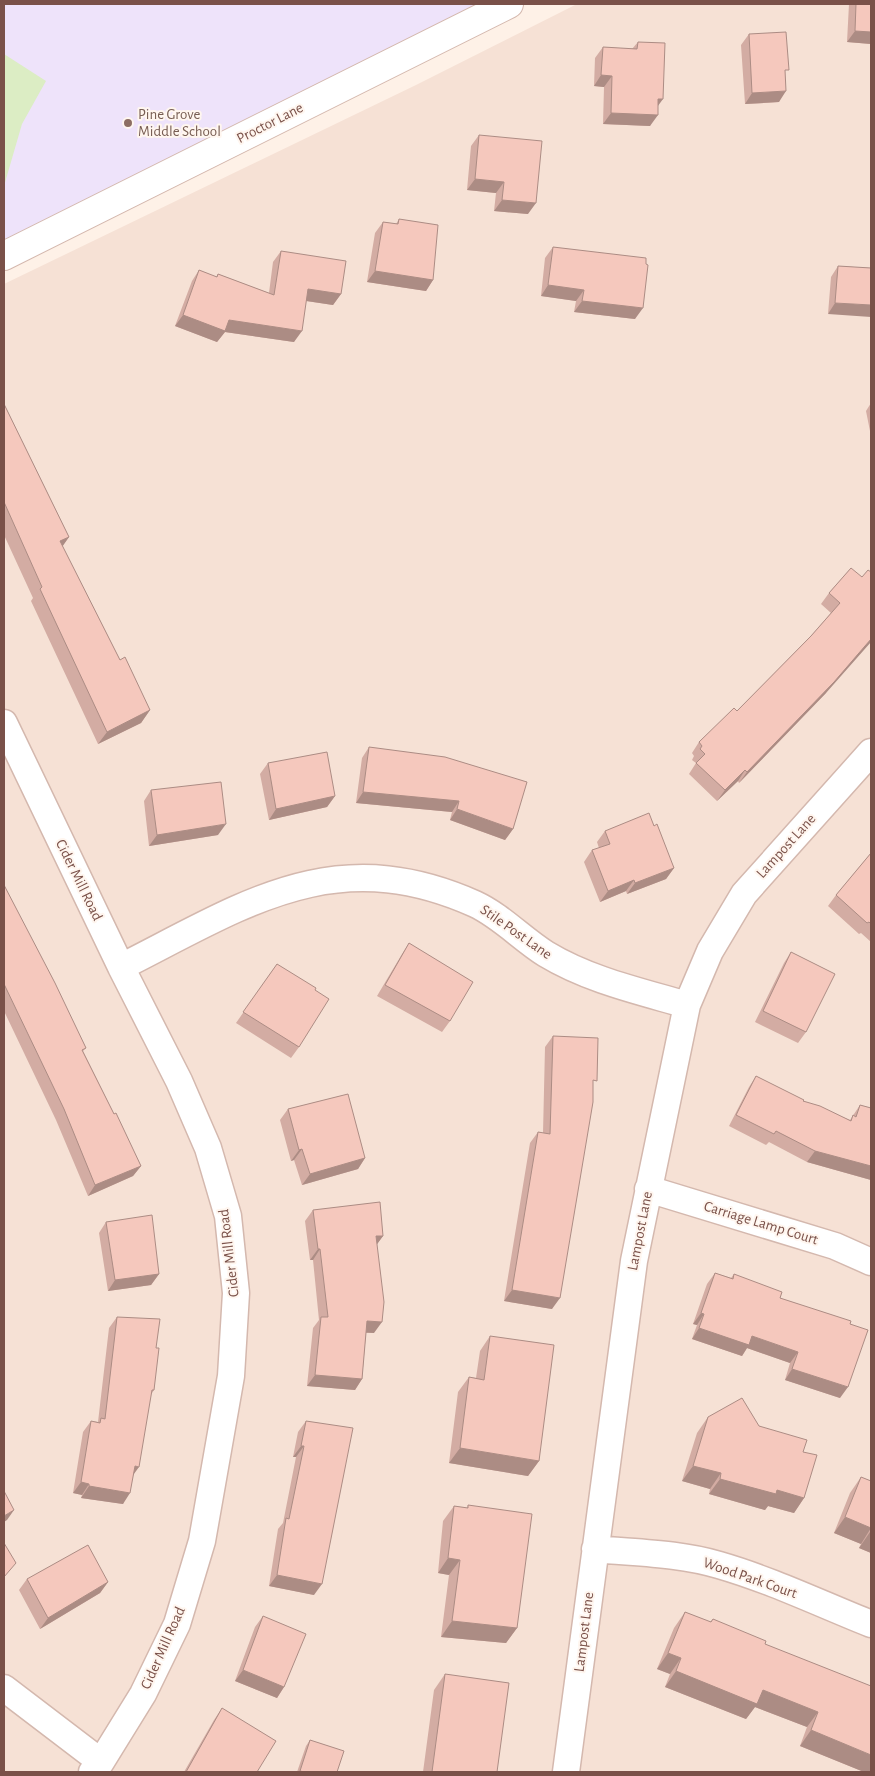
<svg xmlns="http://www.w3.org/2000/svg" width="875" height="1776" viewBox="0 0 875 1776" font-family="'Alegreya Sans',sans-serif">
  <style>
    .residential { fill: #f6e1d5 }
    .education { fill: #eee3fa }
    .green { fill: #dcedc4 }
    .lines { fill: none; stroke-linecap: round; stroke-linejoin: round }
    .minor-casing { stroke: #d4b8ae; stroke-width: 29 }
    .tertiary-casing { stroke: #d4b8ae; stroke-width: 30 }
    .minor { stroke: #fff; stroke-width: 26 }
    .tertiary { stroke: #fff; stroke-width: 28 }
    .wall { fill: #d3aca3 }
    .shaded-wall { fill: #ac8c84 }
    .building { fill: #f5c8bd; stroke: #ac8c84 }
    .education-dot { fill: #8d6e63; stroke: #fff6ef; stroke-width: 2 }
    .labels { text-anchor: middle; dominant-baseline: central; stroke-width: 4; stroke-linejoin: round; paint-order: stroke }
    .education-label { font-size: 15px; fill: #785e54; stroke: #fff6ef; text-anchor: start }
    .street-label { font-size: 15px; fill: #7a5149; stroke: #fff6ef }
  </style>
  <rect width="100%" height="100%" fill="#fef1e7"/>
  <!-- residential -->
  <path class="residential" d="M577 4H871V1772H4V284L416 85Z"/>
  <!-- education -->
  <path class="education" d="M4 4H501L4 243Z"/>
  <!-- green -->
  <path class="green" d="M4 54 46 81 22 124 4 186Z"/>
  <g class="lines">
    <!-- minor casing -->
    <g class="minor-casing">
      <path id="minor" d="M4 723 121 967 179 1081 208 1148 228 1216 236 1293 231 1376 202 1541 177 1624 143 1694 101 1762 92 1772
        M121 967C244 905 334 841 475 904 501 916 522 939 546 954 589 980 639 991 687 1005
        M648 1189 835 1246 871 1262
        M595 1549C636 1553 679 1553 719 1565 771 1580 821 1604 871 1624
        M4 1688 101 1762
        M566 1772 634 1261 687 1005 710 951 744 894 871 752"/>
    </g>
    <!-- tertiary casing -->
    <g class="tertiary-casing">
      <path id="tertiary" d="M4 256 509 4"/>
    </g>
    <!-- minor -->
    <use href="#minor" class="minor"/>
    <!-- tertiary -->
    <use href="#tertiary" class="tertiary"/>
  </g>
  <!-- wall -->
  <path class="wall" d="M849 4H871V44L847 42Z
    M749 34 785 75 779 102 745 104 741 45Z
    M638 42 658 106 650 126 603 124 604 87 594 86 595 58 603 47 632 49Z
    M479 135 528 214 494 211 496 193 467 190 471 146Z
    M399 219 433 280 426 291 367 282 375 233 383 222 396 224Z
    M553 247 646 264 635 319 574 312 576 301 541 296 545 258Z
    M281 251 341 294 333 305 306 301 294 342 225 332 217 342 175 326 192 281 199 270 216 277 218 274 269 293 273 262Z
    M838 266 871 268 828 314 831 277Z
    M871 403V436L866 411Z
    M4 404 69 537 62 546 120 660 150 710 141 723 98 744 31 601 33 598 4 535Z
    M851 568 826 693 739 783 738 781 717 801 689 774 696 763 692 760 694 756 692 753 699 742 737 711 811 636 831 613 821 604 829 593Z
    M369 747 513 829 505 840 450 820 452 812 356 803 362 758Z
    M268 763 335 796 327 807 269 820 260 774Z
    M151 790 218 835 149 846 144 801Z
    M654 826 674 868 666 879 627 894 626 891 600 902 584 862 592 850 599 848 597 842 605 831Z
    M871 853V942L861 933 859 934 828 906 836 895Z
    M4 885 86 1048 83 1051 114 1114 141 1166 133 1176 88 1196 56 1120 4 1011Z
    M409 943 450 1021 442 1032 377 996 402 954Z
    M791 952 806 1032 798 1043 755 1022 784 963Z
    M277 964 299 1047 291 1058 236 1023Z
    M553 1036 593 1086 552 1309 504 1301 530 1143 538 1132 543 1133 545 1047Z
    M756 1076 803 1101 850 1120 860 1105 871 1108V1180L807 1162 769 1142 766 1145 729 1126 749 1087Z
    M288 1109 365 1158 358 1169 302 1185 294 1160 291 1161 280 1120Z
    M313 1210 383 1236 377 1244 374 1333H366L362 1379 355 1390 307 1386 313 1328 319 1320 313 1260H310L305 1221Z
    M106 1222 159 1274 151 1285 108 1291 99 1233Z
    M715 1273 731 1278 734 1274 780 1298 850 1324 840 1398 785 1380 790 1363 747 1348 742 1356 692 1339 697 1325 693 1324 707 1284Z
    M117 1317 156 1348 154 1390 150 1396 134 1473 123 1504 81 1498 82 1495 73 1493 83 1432 91 1421 98 1422 109 1328Z
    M490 1336 539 1461 528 1476 449 1463 458 1392 469 1377 476 1378 480 1351Z
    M708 1417 759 1426 803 1452 804 1498 794 1513 768 1506 765 1510 709 1494 710 1489 682 1481 697 1433Z
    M306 1421 314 1595 269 1586 278 1529 283 1523 296 1457H293L298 1432Z
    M861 1477 871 1481V1553L859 1548 861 1544 834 1533 850 1493Z
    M468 1505 517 1628 506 1643 441 1637 449 1575 438 1573 443 1521 454 1506 467 1508Z
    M27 1579 108 1582 100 1593 40 1629 19 1590Z
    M685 1612 710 1622 713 1619 765 1644 871 1772H864L800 1746 807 1727 755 1707 746 1719 665 1687 670 1674 657 1669 674 1628Z
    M263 1616 284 1687 277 1698 235 1681 255 1627Z
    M445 1674 497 1772H423L434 1690Z
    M222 1708 257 1772H184L214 1720Z
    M310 1740 337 1772H297L306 1746Z"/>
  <!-- shaded-wall -->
  <path class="shaded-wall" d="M855 31 871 32V44L847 42Z
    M601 75 612 76 604 87 594 86Z
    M786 91 779 102 745 104 752 93Z
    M658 99H663L655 110Z
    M611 113 658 115 650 126 603 124Z
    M475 179 504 182 496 193 467 190Z
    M502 200 536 203 528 214 494 211Z
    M375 271 433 280 426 291 367 282Z
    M548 285 584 290 576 301 541 296Z
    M308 289 341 294 333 305 300 300Z
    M582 301 643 308 635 319 574 312Z
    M835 303 871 305V317L828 314Z
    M183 315 229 320 302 331 294 342 225 332 217 342 175 326Z
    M69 537 60 550V541Z
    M871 639V642L826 693 739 783 747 772Z
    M150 710 141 723 98 744 107 732Z
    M745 770 738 781 717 801 725 790Z
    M363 792 459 801 452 812 356 803Z
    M335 796 327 807 269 820 276 809Z
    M457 809 513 829 505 840 450 820Z
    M226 824 218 835 149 846 157 835Z
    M674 868 666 879 627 894 635 883Z
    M634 880 626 891 600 902 608 891Z
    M302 1149 294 1160 291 1161 299 1150Z
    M815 1151 871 1166V1180L807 1162Z
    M365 1158 358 1169 302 1185 310 1174Z
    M141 1166 133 1176 88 1196 95 1185Z
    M376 1236H383L375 1247Z
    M318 1249H320L313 1260H310Z
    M159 1274 151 1285 108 1291 115 1280Z
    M512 1290 560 1298 552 1309 504 1301Z
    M701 1313 704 1314 697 1325 693 1324Z
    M367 1321 382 1322 374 1333 359 1332Z
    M699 1328 752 1336 798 1352 790 1363 747 1348 742 1356 692 1339Z
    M792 1369 848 1387 840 1398 785 1380Z
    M315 1375 362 1379 355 1390 307 1386Z
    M301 1446H304L296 1457H293Z
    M460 1448 539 1461 528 1476 449 1463Z
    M135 1466 139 1467 131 1478Z
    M693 1466 721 1473 710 1489 682 1481Z
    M720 1479 777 1490 804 1498 794 1513 768 1506 765 1510 709 1494Z
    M81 1482 89 1484 82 1495 73 1493Z
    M89 1486 130 1493 123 1504 81 1498Z
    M14 1510 7 1520 4 1522V1516Z
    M845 1517 871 1528 861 1544 834 1533Z
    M870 1532 871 1533V1553L859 1548Z
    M448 1558 460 1560 449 1575 438 1573Z
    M277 1575 322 1584 314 1595 269 1586Z
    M108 1582 100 1593 40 1629 48 1618Z
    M452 1621 517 1628 506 1643 441 1637Z
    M668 1653 681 1658 670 1674 657 1669Z
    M243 1670 284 1687 277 1698 235 1681Z
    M676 1671 763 1690 818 1712 807 1727 755 1707 746 1719 665 1687Z
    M811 1730 871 1755V1772H864L800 1746Z"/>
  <!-- building -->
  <path class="building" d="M856 4H871V32L855 31Z
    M786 32 789 70H785L786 91 752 93 749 34Z
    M638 42 665 43 663 99H658V115L611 113 612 76 601 75 603 47 637 49Z
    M479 135 542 141 536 203 502 200 504 182 475 179Z
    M399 219 438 225 433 280 375 271 383 222 398 224Z
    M553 247 646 258V264L648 265 643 308 582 301 584 290 548 285Z
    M281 251 346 261 341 294 308 289 302 331 229 320 225 331 183 315 199 270 217 277 218 274 274 295Z
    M838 266 871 268V305L835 303Z
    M4 404 69 537 60 541 120 660 125 657 150 710 107 732 40 589 42 587 4 502Z
    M851 568 862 577 868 570 871 572V639L834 682 747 772 745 770 725 790 696 763 705 754 700 749 702 746 699 742 734 708 737 711 811 636 840 603 829 593Z
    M369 747 445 757 527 782 513 829 457 809 459 801 363 792Z
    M327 752 335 796 276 809 268 763Z
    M221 782 226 824 157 835 151 790Z
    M649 813 654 826 657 824 674 868 635 883 634 880 608 891 592 850 610 844 605 831Z
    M871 853V924L869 922 867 923 836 895Z
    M4 885 55 983 86 1048 82 1050 114 1114 116 1113 141 1166 95 1185 64 1109 4 984Z
    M409 943 473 982 450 1021 385 985Z
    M791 952 835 974 806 1032 763 1011Z
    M277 964 316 988 315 990 329 999 299 1047 243 1012Z
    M553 1036 598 1038 597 1081 593 1080V1102L560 1298 512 1290 538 1132 550 1134Z
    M756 1076 804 1100 803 1101 820 1106 851 1121 853 1115 856 1117 860 1105 871 1108V1166L815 1151 776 1131 774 1134 736 1115Z
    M348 1094 365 1158 310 1174 302 1149 299 1150 288 1109Z
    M380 1202 383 1236H376L384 1302 382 1322 367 1321 362 1379 315 1375 321 1317H328L320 1249H318L313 1210Z
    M152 1215 159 1274 115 1280 106 1222Z
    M715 1273 733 1279 734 1274 782 1292 780 1298 851 1321 850 1324 868 1330 848 1387 792 1369 798 1352 752 1336 749 1345 699 1328 704 1314 701 1313Z
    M117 1317 160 1319 156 1348H159L154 1390H152L139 1467 135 1466 130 1493 89 1486V1484L81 1482 91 1421 100 1423 101 1418 105 1419Z
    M490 1336 554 1345 539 1461 460 1448 469 1377 484 1380Z
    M742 1398 759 1426 807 1440 803 1452 817 1455 804 1498 777 1490 776 1494 720 1479 721 1473 693 1466 708 1417Z
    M306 1421 353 1428 322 1584 277 1575 286 1518 289 1519 304 1446H301Z
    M861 1477 871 1481V1528L845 1517Z
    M4 1491 14 1510 4 1516Z
    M468 1505 532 1514 517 1628 452 1621 460 1560 448 1558 454 1506 468 1508Z
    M4 1543 16 1563 4 1577Z
    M88 1545 108 1582 48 1618 27 1579Z
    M685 1612 711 1622 713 1619 766 1641 765 1644 871 1686V1755L811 1730 818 1712 763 1690 757 1704 676 1671 681 1658 668 1653Z
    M263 1616 306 1634 284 1687 243 1670Z
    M445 1674 509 1683 497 1772H432Z
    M222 1708 276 1741 257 1772H186Z
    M310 1740 344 1751 337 1772H304L300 1771Z"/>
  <!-- markers -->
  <circle class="education-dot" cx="128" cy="123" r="5"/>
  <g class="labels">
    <!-- education labels -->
    <g class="education-label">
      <text x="138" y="114">Pine Grove<tspan x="138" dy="17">Middle School</tspan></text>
    </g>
    <!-- street labels -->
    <g class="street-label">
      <text transform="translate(270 123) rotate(-27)">Proctor Lane</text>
      <text transform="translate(786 846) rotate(-48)">Lampost Lane</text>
      <text transform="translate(79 880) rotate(64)">Cider Mill Road</text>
      <text transform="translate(516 932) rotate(35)">Stile Post Lane</text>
      <text transform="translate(761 1223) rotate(17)">Carriage Lamp Court</text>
      <text transform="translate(640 1231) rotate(-79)">Lampost Lane</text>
      <text transform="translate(229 1253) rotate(-97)">Cider Mill Road</text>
      <text transform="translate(750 1578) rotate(19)">Wood Park Court</text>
      <text transform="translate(584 1632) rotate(-83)">Lampost Lane</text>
      <text transform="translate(163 1648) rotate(-66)">Cider Mill Road</text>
    </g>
  </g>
  <!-- border -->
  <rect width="875" height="1776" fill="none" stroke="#7a5149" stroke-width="10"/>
</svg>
